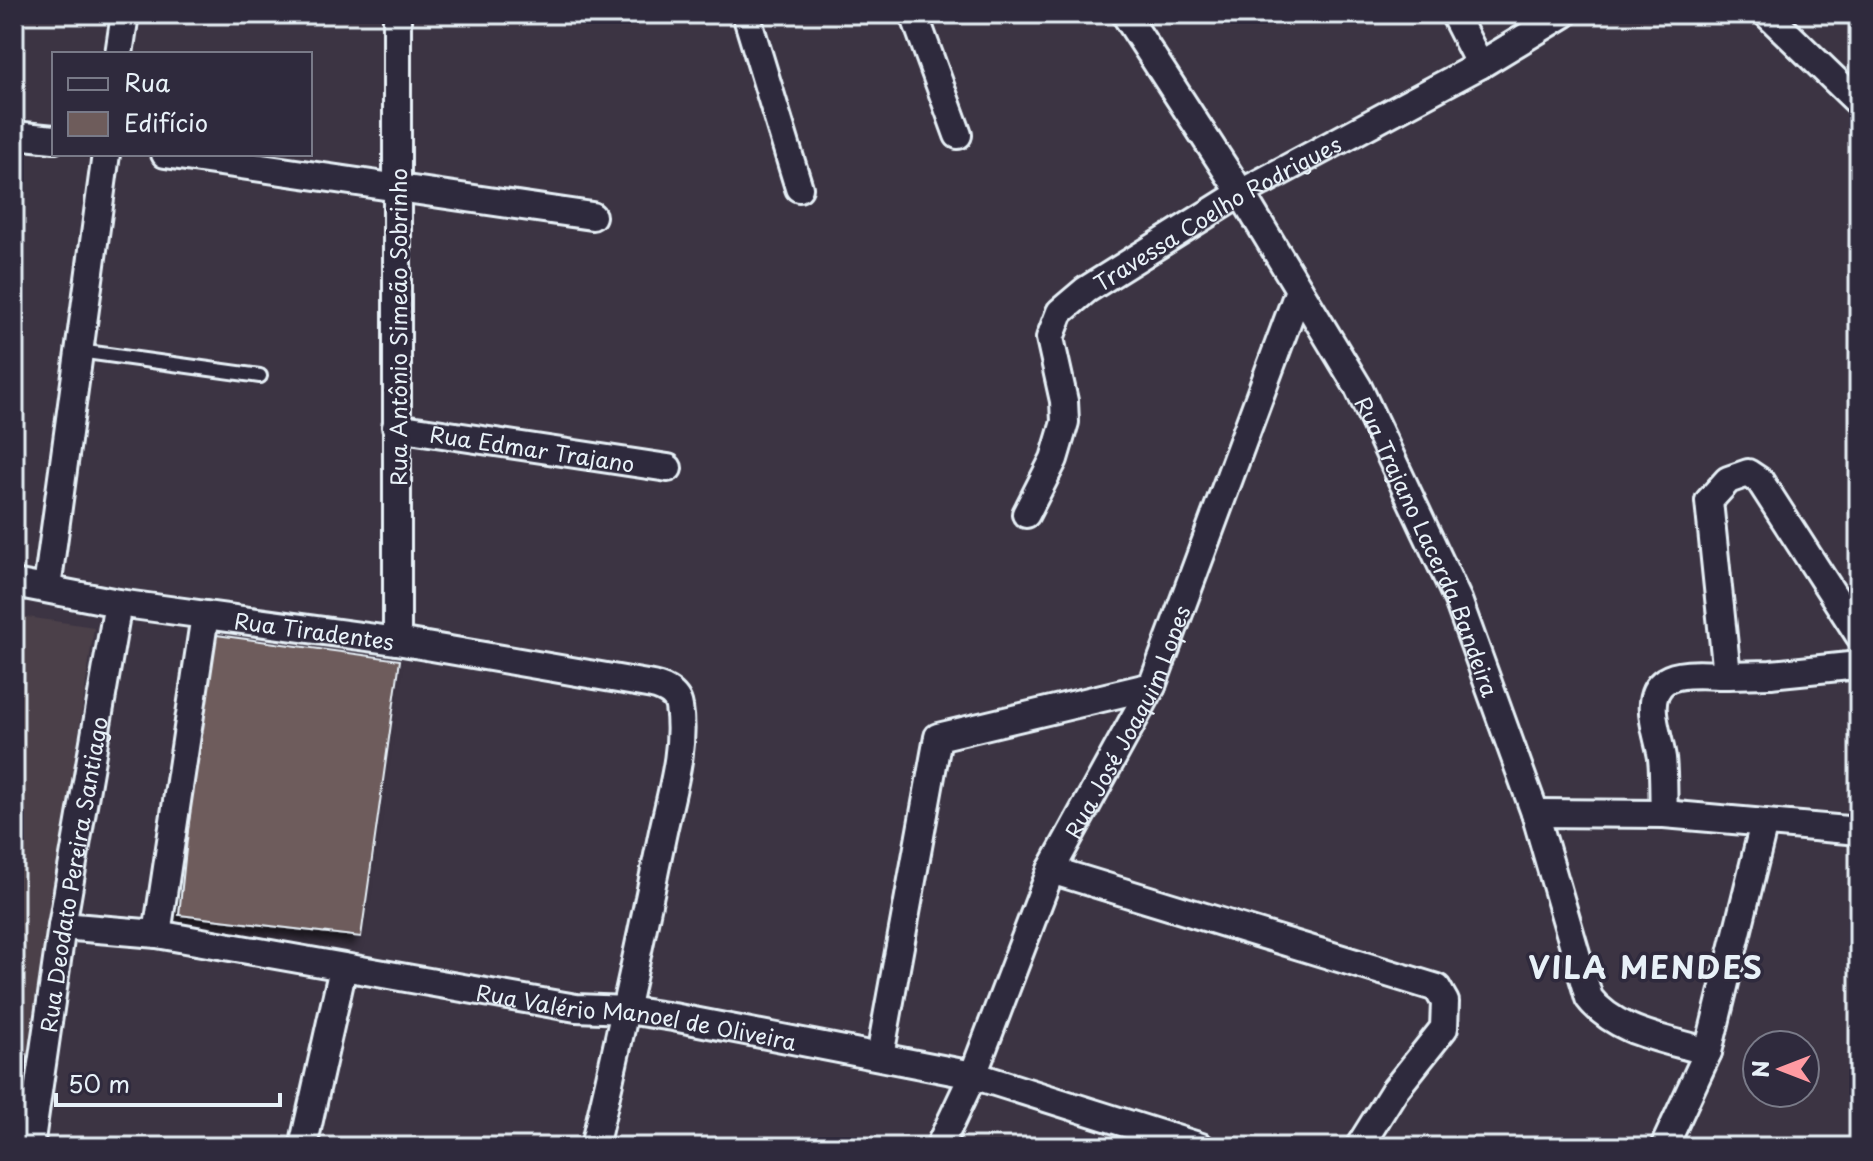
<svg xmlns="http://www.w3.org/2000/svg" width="1873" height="1161" viewBox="0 0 1873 1161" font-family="'Playpen Sans',sans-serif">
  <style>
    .built { fill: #4b404a }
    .building { fill: #6e5c5b; stroke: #e8f1f8; stroke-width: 2; filter: url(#shadow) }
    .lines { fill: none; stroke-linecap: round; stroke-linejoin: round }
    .service-casing { stroke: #e8f1f8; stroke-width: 18 }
    .minor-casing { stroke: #e8f1f8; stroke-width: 32 }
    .service { stroke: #2f2a3d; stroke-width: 12 }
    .minor { stroke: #2f2a3d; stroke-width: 26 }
    .labels { text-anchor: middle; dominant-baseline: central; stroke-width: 7; stroke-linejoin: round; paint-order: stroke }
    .street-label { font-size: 22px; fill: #e8f1f8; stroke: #2f2a3d }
    .district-label { font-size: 30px; font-weight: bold; letter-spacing: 2px; fill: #e8f1f8; stroke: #2f2a3d }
  </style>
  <defs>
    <filter id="shadow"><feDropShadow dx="-7" dy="7" stdDeviation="4" flood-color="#0009"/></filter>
  </defs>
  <rect width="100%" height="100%" fill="#3c3443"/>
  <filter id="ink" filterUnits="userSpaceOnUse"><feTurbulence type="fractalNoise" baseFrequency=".0125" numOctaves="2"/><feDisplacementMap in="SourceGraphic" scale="16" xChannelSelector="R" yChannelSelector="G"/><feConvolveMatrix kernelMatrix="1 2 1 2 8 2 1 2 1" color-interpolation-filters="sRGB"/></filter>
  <g filter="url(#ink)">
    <!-- built -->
    <path class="built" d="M14 615 94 627 30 1072 14 1070Z"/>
    <!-- building -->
    <path class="building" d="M209 634 400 660 361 937 179 915Z"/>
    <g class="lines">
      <!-- service casing -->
      <g class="service-casing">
        <path id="service" d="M79 351 260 376"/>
      </g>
      <!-- minor casing -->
      <g class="minor-casing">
        <g id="minor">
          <path d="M746 14 799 188"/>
          <path d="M914 14 958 135"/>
          <path id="s1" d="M1125 14 1241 193 1358 387 1458 600 1535 813 1589 998C1616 1033 1667 1039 1708 1052"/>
          <path d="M1454 14 1480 65"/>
          <path d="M1767 14 1859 103"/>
          <path d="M119 54 125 14"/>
          <path d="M14 135 54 139"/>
          <path d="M165 154 592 216"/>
          <path id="s2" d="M396 427 668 468"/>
          <path id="s3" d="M1026 514 1054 459 1065 422 1064 401 1050 338 1060 312 1086 290 1241 193 1480 65 1564 14"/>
          <path id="s4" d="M14 583 118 603 397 641 647 684C660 686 677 692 679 707 686 750 669 800 661 841 640 943 618 1045 594 1147"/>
          <path d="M47 588 106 154"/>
          <path d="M1859 635 1760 481 1748 473 1728 480 1709 501 1727 675 1771 674 1859 665"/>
          <path d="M397 641V14"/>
          <path d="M1535 813 1664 814 1859 831"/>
          <path d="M1664 814C1663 796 1664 776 1662 758 1659 736 1641 697 1665 681 1680 671 1709 675 1727 675"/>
          <path d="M1051 870 1437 988 1445 1002 1444 1028 1394 1091 1359 1147"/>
          <path id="s5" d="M62 926 157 934 576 1008 627 1010 673 1017 973 1075 1201 1147"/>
          <path d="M157 934 205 615"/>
          <path d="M880 1056 938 737 1152 686"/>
          <path id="s6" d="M30 1147 62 926 118 603"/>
          <path d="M303 1147 343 968"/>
          <path id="s7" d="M939 1147 973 1075 1051 870 1152 686 1299 290"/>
          <path d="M1664 1147 1708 1052 1764 823"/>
        </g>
      </g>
      <!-- service -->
      <use href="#service" class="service"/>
      <!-- minor -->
      <use href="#minor" class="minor"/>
    </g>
  </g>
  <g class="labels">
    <!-- street labels -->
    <g class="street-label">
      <text stroke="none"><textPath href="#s3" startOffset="400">Travessa Coelho Rodrigues</textPath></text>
      <text transform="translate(397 327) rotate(-90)">Rua Antônio Simeão Sobrinho</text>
      <text stroke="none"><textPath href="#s2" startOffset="138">Rua Edmar Trajano</textPath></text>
      <text stroke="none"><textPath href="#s1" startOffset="614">Rua Trajano Lacerda Bandeira</textPath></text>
      <text stroke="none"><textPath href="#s4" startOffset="304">Rua Tiradentes</textPath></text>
      <text stroke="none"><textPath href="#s7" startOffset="466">Rua José Joaquim Lopes</textPath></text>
      <text stroke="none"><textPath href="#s6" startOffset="276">Rua Deodato Pereira Santiago</textPath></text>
      <text stroke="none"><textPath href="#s5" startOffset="582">Rua Valério Manoel de Oliveira</textPath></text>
    </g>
    <!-- district labels -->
    <g class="district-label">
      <text x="1646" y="966">VILA MENDES</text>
    </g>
  </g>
  <!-- margin -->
  <rect width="1873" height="1161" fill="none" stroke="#2f2a3d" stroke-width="48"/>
  <rect x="24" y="24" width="1825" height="1113" fill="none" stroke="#e8f1f8" stroke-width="3" filter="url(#ink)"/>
  <!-- legend -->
  <rect x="52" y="52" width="260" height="104" fill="#2f2a3d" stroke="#797a88" stroke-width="2"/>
  <rect x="68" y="78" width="40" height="12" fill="#2f2a3d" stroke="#797a88" stroke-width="2"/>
  <text x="124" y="92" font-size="24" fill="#e8f1f8">Rua</text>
  <rect x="68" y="112" width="40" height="24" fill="#6e5c5b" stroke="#797a88" stroke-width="2"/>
  <text x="124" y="132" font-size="24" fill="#e8f1f8">Edifício</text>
  <!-- north arrow -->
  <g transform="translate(1781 1069) rotate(270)"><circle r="38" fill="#2f2a3d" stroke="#797a88" stroke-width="2"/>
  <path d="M0-6L14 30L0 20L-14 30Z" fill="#ff9aa2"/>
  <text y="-12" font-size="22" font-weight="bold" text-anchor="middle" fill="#e8f1f8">N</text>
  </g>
  <!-- scale -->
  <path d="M56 1093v12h224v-12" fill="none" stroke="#e8f1f8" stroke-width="4"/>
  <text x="68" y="1093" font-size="24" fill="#e8f1f8" stroke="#2f2a3d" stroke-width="6" paint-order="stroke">50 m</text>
</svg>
